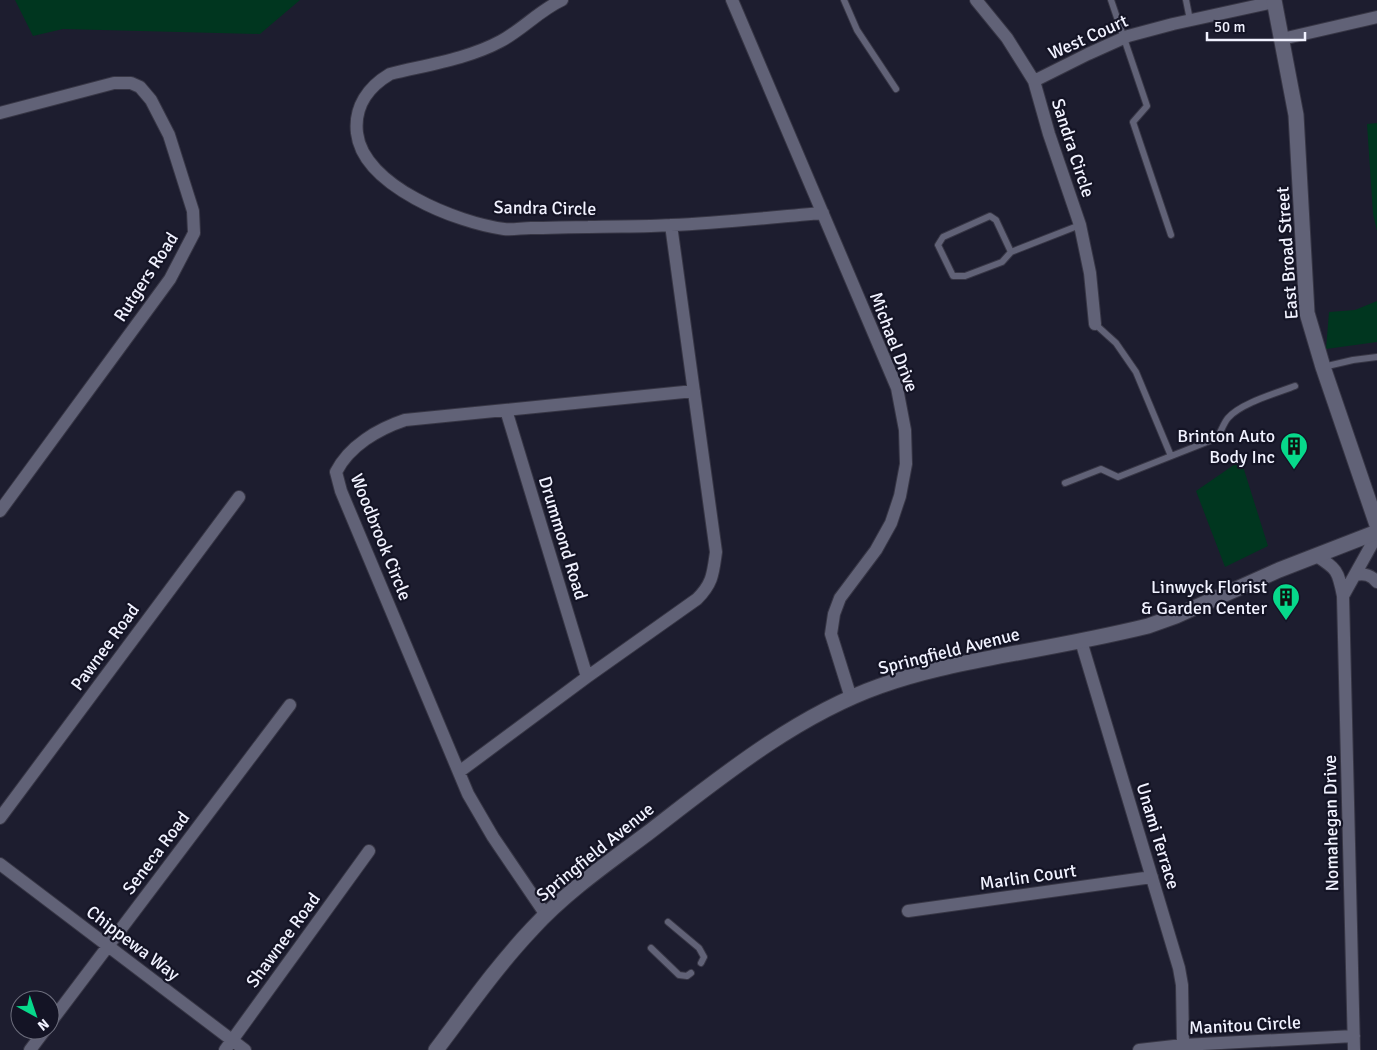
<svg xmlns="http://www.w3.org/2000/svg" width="1377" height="1050" viewBox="0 0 1377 1050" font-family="Signika,sans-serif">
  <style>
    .green { fill: #00361f }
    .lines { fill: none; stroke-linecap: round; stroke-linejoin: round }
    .lane-casing { stroke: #373645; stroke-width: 8 }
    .street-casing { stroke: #373645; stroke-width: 14 }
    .secondary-casing { stroke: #373645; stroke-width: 17 }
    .lane { stroke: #616277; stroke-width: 6 }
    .street { stroke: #616277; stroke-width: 12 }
    .secondary { stroke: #616277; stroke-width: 15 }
    .labels { text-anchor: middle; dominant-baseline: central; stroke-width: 4.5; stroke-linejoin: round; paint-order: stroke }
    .street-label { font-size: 18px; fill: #f1f2ff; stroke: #141425 }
    .poi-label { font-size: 18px; fill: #f1f2ff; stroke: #141425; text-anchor: end }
  </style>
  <rect width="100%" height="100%" fill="#1d1d2f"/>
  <!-- green -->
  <path class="green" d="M15 0H300L260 34 63 29 33 36Z
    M1377 123V231L1373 214 1367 124Z
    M1377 301V342L1326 349 1329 312 1355 310Z
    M1241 460 1268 546 1225 567 1196 491Z"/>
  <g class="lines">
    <!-- lane casing -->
    <g class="lane-casing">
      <path id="lane" d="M844 0 857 30 896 89
        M1111 0 1147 106 1133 122 1171 235
        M1186 0 1190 20
        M1011 252 996 220 990 216 943 237 938 245 953 276H965L1002 262 1011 252 1080 225
        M1095 324 1116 343 1136 372 1171 456
        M1323 367 1353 360 1377 357
        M1065 483 1101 469 1118 477 1217 438C1221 432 1223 424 1228 418 1241 403 1277 393 1295 386
        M668 922 699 948 704 957 701 963
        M651 948 679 975 687 976 691 973"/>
    </g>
    <!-- street casing -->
    <g class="street-casing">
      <path id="street" d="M562 0C540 10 523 29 501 41 468 59 426 65 390 74 368 87 354 107 357 133 363 186 458 223 504 229 513 230 522 228 531 228 550 228 569 227 588 227 616 226 644 227 671 225 722 223 772 217 823 213
        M732 0 897 388 905 430 906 464 900 496 891 523 876 550 840 598 834 614 831 634 851 698
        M976 0 1007 38 1034 81 1049 134 1080 225 1090 273 1095 324
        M1282 39 1377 17
        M1034 81 1088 54 1128 36 1173 24 1274 2
        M0 113 114 83H131L140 87 151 100 169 135 193 211 194 233 170 279 0 511
        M506 410 587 677
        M1315 555C1337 569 1338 570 1343 596L1354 1050
        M1355 575C1365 573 1371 575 1377 582
        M1343 596 1377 535
        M1081 641 1179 968 1182 985 1183 1045
        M459 772 587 677 697 599C713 583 713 573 716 552L671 225
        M0 818 239 497
        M0 864 245 1050
        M908 911 1152 877
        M546 915 493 837 468 794 341 491 336 472C349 446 378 429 405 420L694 391
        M50 1023 290 705
        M30 1050 45 1030
        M225 1050 369 851
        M1139 1050 1183 1045 1354 1036"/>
    </g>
    <!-- secondary casing -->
    <g class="secondary-casing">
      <path id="secondary" d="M1274 0 1296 115 1307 313 1323 367 1377 525
        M436 1050C467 1009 497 966 532 929 566 892 608 863 648 833 718 779 795 716 880 686 919 672 959 664 1000 656 1050 647 1099 638 1148 626L1176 616 1279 570 1377 532"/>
    </g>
    <!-- lane -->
    <use href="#lane" class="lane"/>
    <!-- street -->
    <use href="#street" class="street"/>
    <!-- secondary -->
    <use href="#secondary" class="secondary"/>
  </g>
  <!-- icons -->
  <defs>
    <g id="building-pin" transform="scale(1.4375)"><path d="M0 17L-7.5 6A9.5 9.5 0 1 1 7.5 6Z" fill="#07d98b" stroke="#141425"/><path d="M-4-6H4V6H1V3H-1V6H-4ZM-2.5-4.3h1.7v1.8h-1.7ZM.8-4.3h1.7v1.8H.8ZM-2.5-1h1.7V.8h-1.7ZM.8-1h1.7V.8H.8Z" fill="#111"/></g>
  </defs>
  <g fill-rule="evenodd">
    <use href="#building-pin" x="1294" y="446"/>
    <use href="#building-pin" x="1286" y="597"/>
  </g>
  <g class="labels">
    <!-- street labels -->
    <g class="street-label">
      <text transform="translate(1088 37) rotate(-24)">West Court</text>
      <text transform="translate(1073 148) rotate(72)">Sandra Circle</text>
      <text transform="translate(545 208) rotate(1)">Sandra Circle</text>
      <text transform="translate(1287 253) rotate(-94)">East Broad Street</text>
      <text transform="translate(146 277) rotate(-57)">Rutgers Road</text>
      <text transform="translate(894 342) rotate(69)">Michael Drive</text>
      <text transform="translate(381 537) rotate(68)">Woodbrook Circle</text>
      <text transform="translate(563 538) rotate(73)">Drummond Road</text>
      <text transform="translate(105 647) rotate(-54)">Pawnee Road</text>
      <text transform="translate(949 651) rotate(-14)">Springfield Avenue</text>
      <text transform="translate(1331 823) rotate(-91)">Nomahegan Drive</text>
      <text transform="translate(1158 836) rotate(73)">Unami Terrace</text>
      <text transform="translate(595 852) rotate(-39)">Springfield Avenue</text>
      <text transform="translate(156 853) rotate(-53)">Seneca Road</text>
      <text transform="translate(1028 877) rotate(-8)">Marlin Court</text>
      <text transform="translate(283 940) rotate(-54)">Shawnee Road</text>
      <text transform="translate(133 943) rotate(37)">Chippewa Way</text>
      <text transform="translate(1245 1025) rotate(-3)">Manitou Circle</text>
    </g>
    <!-- poi labels -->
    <g class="poi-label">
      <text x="1275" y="436">Brinton Auto<tspan x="1275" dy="21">Body Inc</tspan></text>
      <text x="1267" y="587">Linwyck Florist<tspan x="1267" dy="21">&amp; Garden Center</tspan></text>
    </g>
  </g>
  <!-- north arrow -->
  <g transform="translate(35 1015) rotate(140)"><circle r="24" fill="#141425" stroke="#6c6d7c"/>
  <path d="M0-4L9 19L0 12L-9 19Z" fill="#07d98b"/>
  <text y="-8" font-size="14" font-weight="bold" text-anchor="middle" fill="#f1f2ff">N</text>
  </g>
  <!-- scale -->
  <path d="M1207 32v8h98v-8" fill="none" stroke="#f1f2ff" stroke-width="2.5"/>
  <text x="1214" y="32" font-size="15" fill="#f1f2ff" stroke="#141425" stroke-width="4" paint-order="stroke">50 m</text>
</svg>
